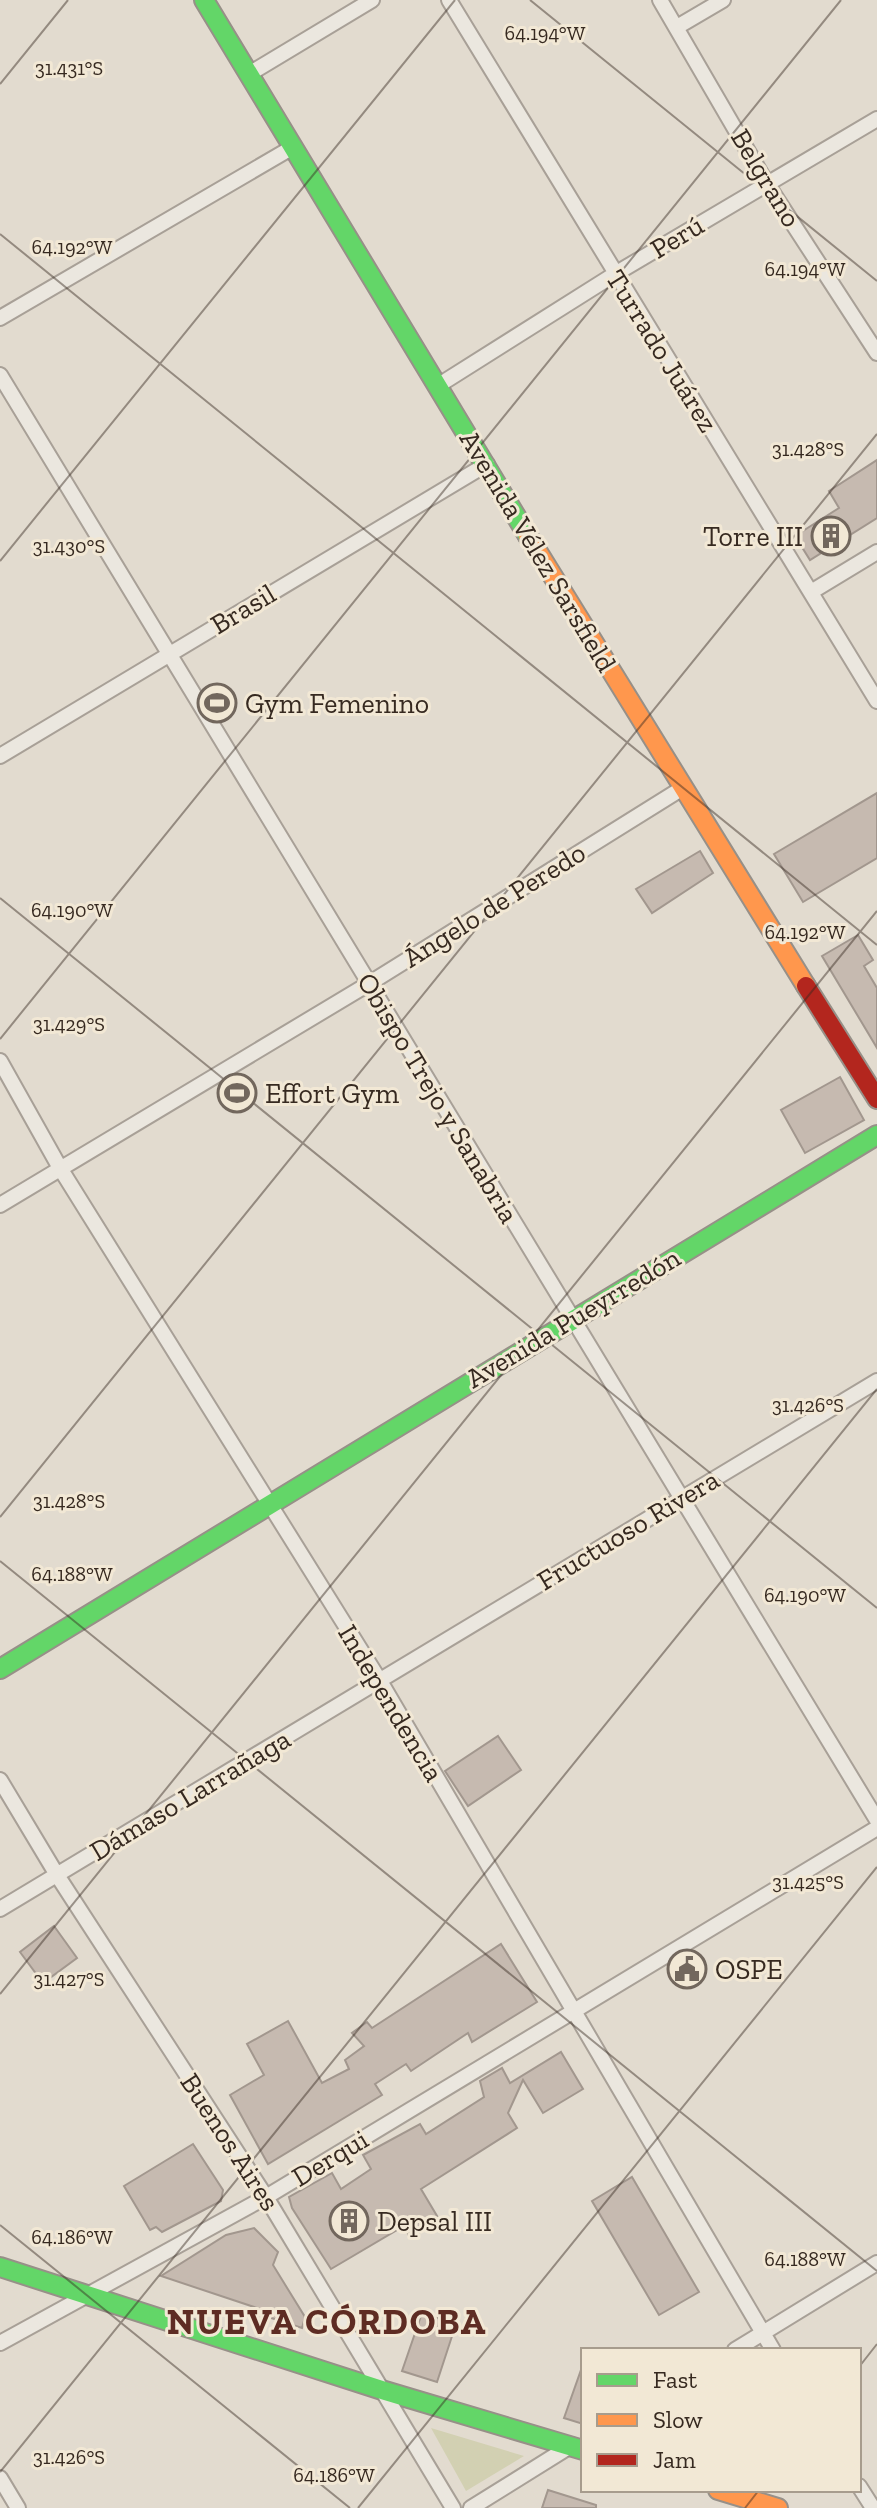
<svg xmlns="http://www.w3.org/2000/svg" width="877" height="2508" viewBox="0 0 877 2508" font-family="'Zilla Slab',serif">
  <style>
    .green { fill: #d2d0b2 }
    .building { fill: #c6bab0; stroke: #a2978e; stroke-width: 2 }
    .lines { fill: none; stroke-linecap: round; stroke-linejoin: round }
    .street-casing { stroke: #a8a097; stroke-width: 18 }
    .fast-casing { stroke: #979088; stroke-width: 22 }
    .slow-casing { stroke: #979088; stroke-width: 22 }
    .jam-casing { stroke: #979088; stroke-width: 22 }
    .street { stroke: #ebe7df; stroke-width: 14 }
    .fast { stroke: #63d668; stroke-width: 18 }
    .slow { stroke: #ff974d; stroke-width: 18 }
    .jam { stroke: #b3261e; stroke-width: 18 }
    .ticks { fill: none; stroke: #362920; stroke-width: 2; stroke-opacity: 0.45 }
    .labels { text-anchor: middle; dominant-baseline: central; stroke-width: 6; stroke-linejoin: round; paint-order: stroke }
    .street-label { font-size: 28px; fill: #362920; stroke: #f2e8d5 }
    .poi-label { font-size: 28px; fill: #362920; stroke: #f2e8d5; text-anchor: start }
    .district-label { font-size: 36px; font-weight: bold; letter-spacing: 2px; fill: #5e2c23; stroke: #f2e8d5 }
    .ticks-label { font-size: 20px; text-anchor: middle; fill: #362920; stroke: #f2e8d5; stroke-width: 6; stroke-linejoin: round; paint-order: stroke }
  </style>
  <rect width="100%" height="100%" fill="#e2dbcf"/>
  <!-- green -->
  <path class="green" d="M431 2428 524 2456 466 2491Z"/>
  <!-- building -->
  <path class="building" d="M877 460V518L810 560 795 536 839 508 829 491Z
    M877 793V858L803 902 774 854Z
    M700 851 713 873 652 913 636 889Z
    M858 935 873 960 864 966 877 988V1048L822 956Z
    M840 1077 864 1120 805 1153 781 1110Z
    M498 1736 521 1770 468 1806 445 1771Z
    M54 1926 77 1958 43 1983 20 1952Z
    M501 1944 537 2002 472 2042 468 2033 411 2071 406 2064 375 2084 382 2095 268 2164 230 2095 264 2075 247 2044 288 2021 322 2083 349 2069 345 2060 364 2046 352 2033 367 2022 372 2028Z
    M561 2052 583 2089 543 2113 523 2080 508 2113 517 2128 421 2189 440 2221 410 2238 404 2226 331 2269 292 2208 289 2197 332 2173 341 2189 371 2169 363 2155 420 2124 426 2134 484 2097 480 2081 502 2068 510 2083Z
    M193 2144 223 2190 221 2201 162 2232 156 2227 150 2230 124 2186Z
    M632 2177 699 2292 659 2315 592 2201Z
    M254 2228 278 2252 273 2265 305 2317 302 2328 262 2315 263 2310 161 2276 226 2235Z
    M422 2313 456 2324 437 2382 402 2371Z
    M581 2370 583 2371V2424L564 2418Z
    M548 2490 596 2505V2508H542Z"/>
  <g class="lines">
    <!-- street casing -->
    <g class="street-casing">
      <path id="street" d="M449 0 877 701
        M660 0 767 184 877 353
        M677 27 723 0
        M249 74 372 0
        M0 318 293 147
        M0 375 877 1820
        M439 385 615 274 877 119
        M811 592 877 552
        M0 756 487 464
        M0 1061 60 1168 380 1681 773 2350
        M0 1205 370 983 681 789
        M0 1780 57 1875 266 2197 453 2508
        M0 1909 877 1381
        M0 2343 266 2197 877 1828
        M735 2350 877 2263
        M0 2478 18 2508
        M859 2486 873 2508
        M471 2508 572 2445"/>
    </g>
    <!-- fast casing -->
    <g class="fast-casing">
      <path id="fast" d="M204 0 528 536
        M0 1669 877 1135
        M0 2267 385 2391 583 2450"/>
    </g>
    <!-- slow casing -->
    <g class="slow-casing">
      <path id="slow" d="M528 536 806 986
        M718 2490 778 2508"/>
    </g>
    <!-- jam casing -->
    <g class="jam-casing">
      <path id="jam" d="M806 986 877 1099"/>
    </g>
    <!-- street -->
    <use href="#street" class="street"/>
    <!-- fast -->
    <use href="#fast" class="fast"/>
    <!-- slow -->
    <use href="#slow" class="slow"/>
    <!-- jam -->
    <use href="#jam" class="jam"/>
  </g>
  <!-- ticks -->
  <path class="ticks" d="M530 0 877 281M0 84 68 0M0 234 877 945M0 561 455 0M0 898 877 1608M0 1039 841 0M0 1517 877 434M0 1561 877 2271M0 1994 877 911M0 2225 350 2508M859 2367 877 2344M0 2472 877 1389M358 2508 877 1867M745 2508 759 2490"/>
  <!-- icons -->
  <defs>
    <g id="building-ring" transform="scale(2)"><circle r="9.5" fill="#f2e8d5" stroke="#72675d" stroke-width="1.5"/><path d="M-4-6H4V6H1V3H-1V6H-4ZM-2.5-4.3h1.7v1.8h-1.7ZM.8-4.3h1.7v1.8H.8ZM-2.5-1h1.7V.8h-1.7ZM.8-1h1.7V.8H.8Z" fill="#72675d"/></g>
    <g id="stadium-ring" transform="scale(2)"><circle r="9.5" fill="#f2e8d5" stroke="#72675d" stroke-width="1.5"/><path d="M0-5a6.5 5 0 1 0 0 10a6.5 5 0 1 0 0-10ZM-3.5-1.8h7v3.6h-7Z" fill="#72675d"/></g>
    <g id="civic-ring" transform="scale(2)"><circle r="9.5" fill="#f2e8d5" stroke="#72675d" stroke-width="1.5"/><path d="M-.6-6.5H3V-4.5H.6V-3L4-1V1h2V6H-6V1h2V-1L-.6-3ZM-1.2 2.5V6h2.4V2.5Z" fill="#72675d"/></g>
  </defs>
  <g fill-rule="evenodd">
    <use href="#building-ring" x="831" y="536"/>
    <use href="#stadium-ring" x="217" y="703"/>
    <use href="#stadium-ring" x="237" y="1093"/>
    <use href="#civic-ring" x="687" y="1969"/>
    <use href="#building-ring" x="349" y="2221"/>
  </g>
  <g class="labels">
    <!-- street labels -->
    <g class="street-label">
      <text transform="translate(766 178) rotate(59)">Belgrano</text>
      <text transform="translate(677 237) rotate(-31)">Perú</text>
      <text transform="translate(662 351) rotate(58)">Turrado Juárez</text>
      <text transform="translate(538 551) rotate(59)">Avenida Vélez Sarsfield</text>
      <text transform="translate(243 609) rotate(-31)">Brasil</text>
      <text transform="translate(494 905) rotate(-32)">Ángelo de Peredo</text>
      <text transform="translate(438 1098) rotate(59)">Obispo Trejo y Sanabria</text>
      <text transform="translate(573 1318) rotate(-31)">Avenida Pueyrredón</text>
      <text transform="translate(628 1530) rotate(-31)">Fructuoso Rivera</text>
      <text transform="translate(391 1703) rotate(59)">Independencia</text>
      <text transform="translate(190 1795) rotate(-31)">Dámaso Larrañaga</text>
      <text transform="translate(230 2142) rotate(57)">Buenos Aires</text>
      <text transform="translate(330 2158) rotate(-31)">Derqui</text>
    </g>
    <!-- poi labels -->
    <g class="poi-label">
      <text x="803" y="536" text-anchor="end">Torre III</text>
      <text x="245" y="703">Gym Femenino</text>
      <text x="265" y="1093">Effort Gym</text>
      <text x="715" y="1969">OSPE</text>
      <text x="377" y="2221">Depsal III</text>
    </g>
    <!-- district labels -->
    <g class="district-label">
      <text x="327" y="2321">NUEVA CÓRDOBA</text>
    </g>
  </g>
  <g class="ticks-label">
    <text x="545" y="40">64.194°W</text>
    <text x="69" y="75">31.431°S</text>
    <text x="72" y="254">64.192°W</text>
    <text x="805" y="276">64.194°W</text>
    <text x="808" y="456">31.428°S</text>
    <text x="69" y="553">31.430°S</text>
    <text x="72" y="917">64.190°W</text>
    <text x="805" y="939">64.192°W</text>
    <text x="69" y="1031">31.429°S</text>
    <text x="808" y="1412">31.426°S</text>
    <text x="69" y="1508">31.428°S</text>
    <text x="72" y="1581">64.188°W</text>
    <text x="805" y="1602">64.190°W</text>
    <text x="808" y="1889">31.425°S</text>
    <text x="69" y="1986">31.427°S</text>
    <text x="72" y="2244">64.186°W</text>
    <text x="805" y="2266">64.188°W</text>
    <text x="69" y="2464">31.426°S</text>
    <text x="334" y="2482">64.186°W</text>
  </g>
  <!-- legend -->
  <rect x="581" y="2348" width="280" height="144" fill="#f2e8d5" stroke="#a79c8d" stroke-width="2"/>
  <rect x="597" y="2374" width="40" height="12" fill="#63d668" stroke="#a79c8d" stroke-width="2"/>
  <text x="653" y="2388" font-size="24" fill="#362920">Fast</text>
  <rect x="597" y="2414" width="40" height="12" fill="#ff974d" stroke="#a79c8d" stroke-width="2"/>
  <text x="653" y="2428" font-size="24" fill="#362920">Slow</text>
  <rect x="597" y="2454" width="40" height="12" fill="#b3261e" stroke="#a79c8d" stroke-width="2"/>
  <text x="653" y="2468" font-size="24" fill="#362920">Jam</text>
</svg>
